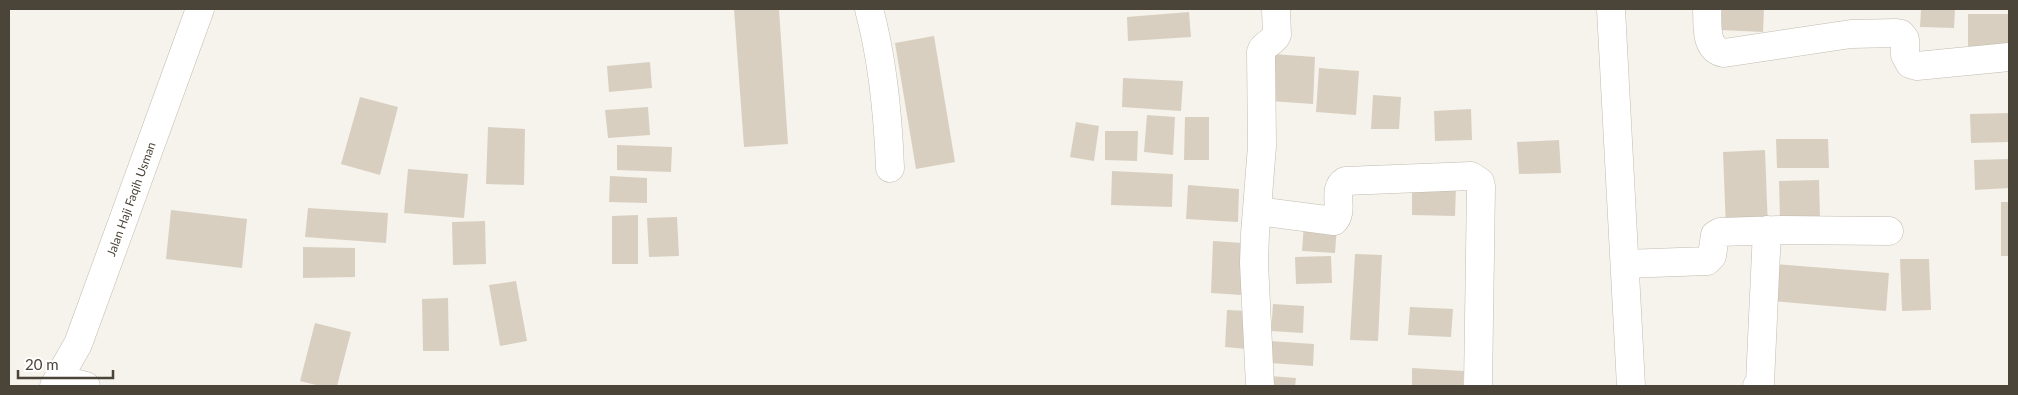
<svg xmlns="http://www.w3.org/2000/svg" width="2018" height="395" viewBox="0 0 2018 395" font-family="Lato,sans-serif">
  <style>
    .building { fill: #d8cfc1 }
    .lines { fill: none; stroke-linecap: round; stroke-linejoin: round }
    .minor-casing { stroke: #c2bbae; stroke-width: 29 }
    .minor { stroke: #fff; stroke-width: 28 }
    .labels { text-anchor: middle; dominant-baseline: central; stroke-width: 4; stroke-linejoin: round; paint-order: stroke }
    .street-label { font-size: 12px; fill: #4b4439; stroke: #fff }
  </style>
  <rect width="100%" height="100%" fill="#f6f3ec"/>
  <!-- building -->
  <path class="building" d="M734 9H779L788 144 744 147Z
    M1722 9H1764L1763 32 1721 30Z
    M1921 9H1955L1954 28 1920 27Z
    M1189 12 1191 37 1128 41 1127 17Z
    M1968 14H2009V46H1968Z
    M934 36 955 162 916 169 895 43Z
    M1273 54 1315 57 1313 104 1270 101Z
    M650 62 652 88 609 92 607 66Z
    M1319 68 1359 71 1356 115 1316 112Z
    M1123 78 1183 81 1181 111 1122 107Z
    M1373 95 1401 97 1399 129H1371Z
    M360 97 398 107 380 175 341 164Z
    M648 107 650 135 608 138 605 110Z
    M1471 109 1472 140 1435 141 1434 111Z
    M2009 113V142L1971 143 1970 114Z
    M1147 115 1175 117 1173 155 1144 152Z
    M1185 117H1209V160H1184Z
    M1076 122 1099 126 1094 161 1070 157Z
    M488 127 525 129 524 185 486 184Z
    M1105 131H1138L1137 161 1105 160Z
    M1776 139H1828L1829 168H1777Z
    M1559 140 1561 173 1519 174 1517 142Z
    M617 145 672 147 671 172 617 170Z
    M1765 150 1768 228 1726 229 1723 152Z
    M2009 159V188L1975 190 1974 160Z
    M408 169 468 174 464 218 404 213Z
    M1112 171 1173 174 1172 207 1111 205Z
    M610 176 647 178V203L609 202Z
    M1819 180 1820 219 1780 220 1779 181Z
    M1188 185 1239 189 1238 222 1186 219Z
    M1412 185 1456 186 1455 216 1412 215Z
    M2001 202H2009V256H2001Z
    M308 208 388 213 386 243 305 237Z
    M171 210 247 219 242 268 166 259Z
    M638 215V264H612V216Z
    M677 217 679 256 649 257 647 218Z
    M485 221 486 264 453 265 452 222Z
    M1304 223 1337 225 1335 253 1302 251Z
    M1213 241 1243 243 1241 295 1211 293Z
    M303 247 355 248V277L303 278Z
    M1355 254 1382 255 1378 341 1350 340Z
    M1331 256 1332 283 1296 284 1295 257Z
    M1900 259H1929L1931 310 1902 311Z
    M1774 264 1889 273 1886 311 1771 301Z
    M516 281 527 341 500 346 489 285Z
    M448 298 449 351H423L422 299Z
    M1273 304 1304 306 1303 333 1271 331Z
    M1410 307 1453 309 1451 337 1408 335Z
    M1227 310 1249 311 1247 349 1225 347Z
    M315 323 351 332 337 386H320L300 381Z
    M1270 341 1314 344 1313 366 1269 363Z
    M1412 368 1464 371 1463 386H1412Z
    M1269 376 1296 378 1295 386H1268Z"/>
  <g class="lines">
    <!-- minor casing -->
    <g class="minor-casing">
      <path id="minor" d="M869 9C883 61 888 114 890 168
        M1611 9 1631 386
        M1707 9C1708 24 1704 49 1724 53L1851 34 1896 33 1901 34 1905 39V55L1910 64 1917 66 2009 57
        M1257 211 1334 221C1345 210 1331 190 1345 181L1471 176 1480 182 1481 187 1478 386
        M1625 264 1707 261 1712 256 1715 235 1720 232 1782 230 1889 231
        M59 379 86 386
        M54 386 78 344 200 9
        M1260 386 1254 263 1255 234 1262 146 1261 52C1263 44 1273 43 1277 35L1276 9
        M1757 386 1760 383 1767 230"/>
    </g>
    <!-- minor -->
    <use href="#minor" class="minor"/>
  </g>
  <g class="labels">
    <!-- street labels -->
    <g class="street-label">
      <text transform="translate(131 199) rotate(-70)">Jalan Haji Faqih Usman</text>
    </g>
  </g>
  <!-- border -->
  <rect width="2018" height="395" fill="none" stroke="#4b4439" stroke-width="20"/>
  <!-- scale -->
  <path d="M18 370v8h95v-8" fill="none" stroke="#4b4439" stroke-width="2.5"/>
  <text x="25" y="370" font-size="15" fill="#4b4439" stroke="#ffffff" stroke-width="4" paint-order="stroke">20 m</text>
</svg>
